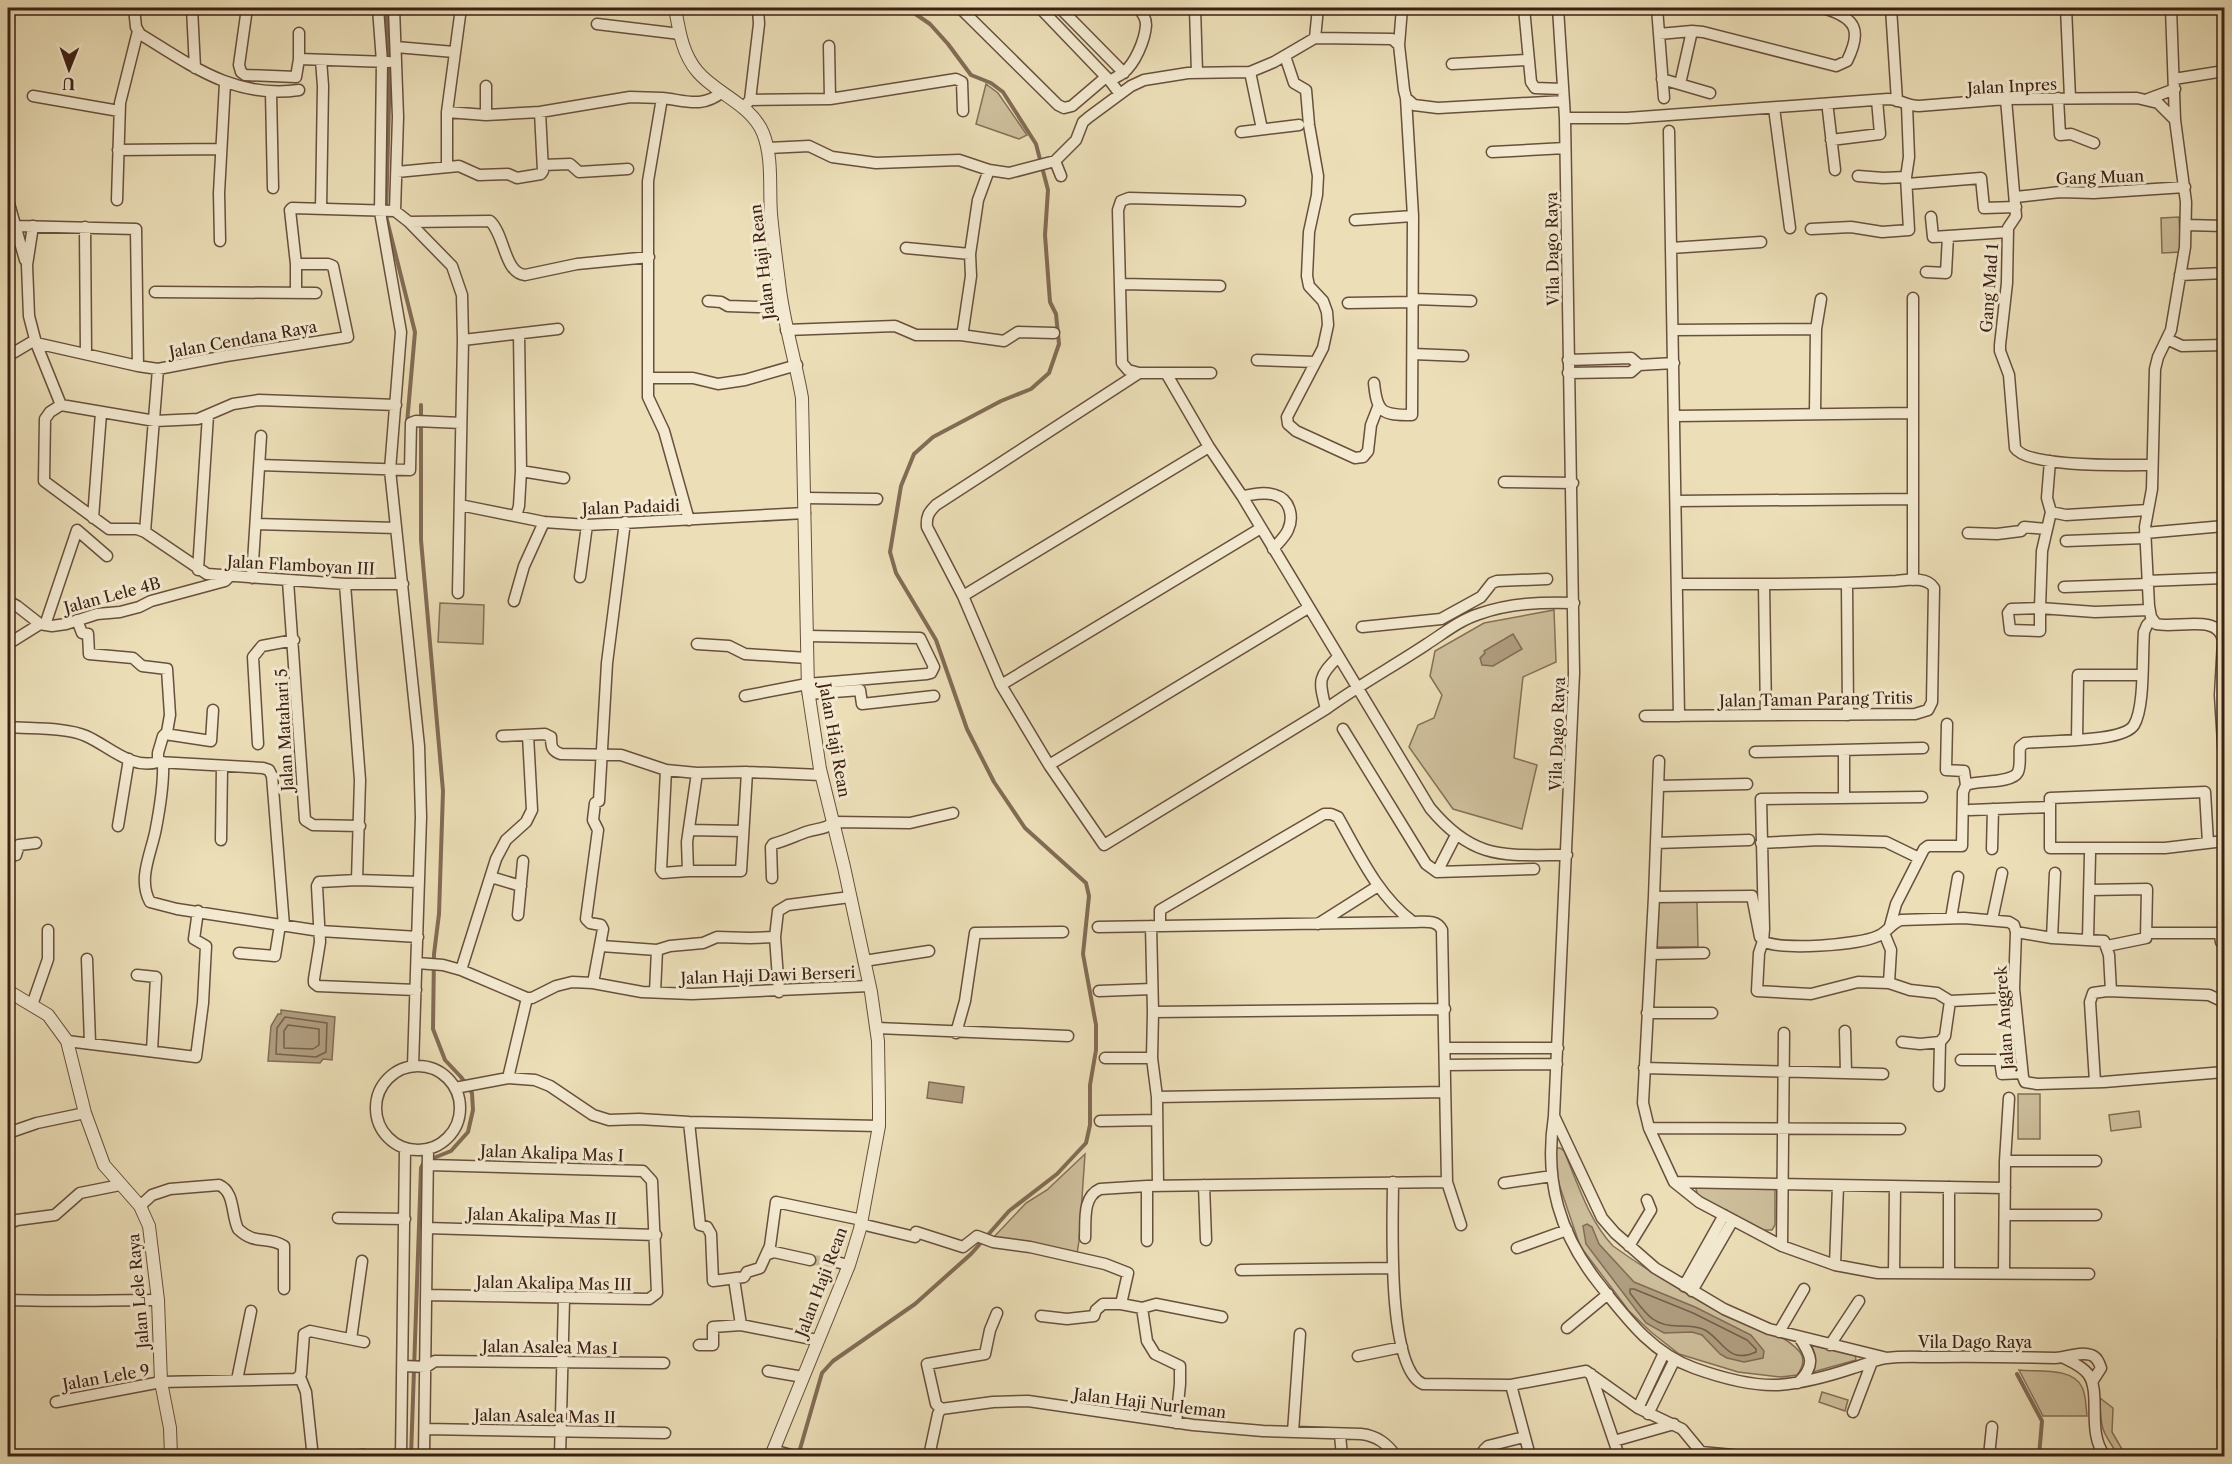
<svg xmlns="http://www.w3.org/2000/svg" width="2232" height="1464" viewBox="0 0 2232 1464" font-family="'Libre Caslon Text',serif">
  <style>
    .green { fill: #cebf9c; stroke: #857058; stroke-width: 1.5 }
    .water { fill: #b09e80; stroke: #826c55; stroke-width: 1.5 }
    .lines { fill: none; stroke-linecap: round; stroke-linejoin: round }
    .shore { stroke: #765f4a; stroke-width: 1.5 }
    .stream { stroke: #826c55; stroke-width: 4 }
    .minor-tunnel { stroke: #c9b997; stroke-width: 10; stroke-dasharray: 10 5; stroke-linecap: butt }
    .minor-casing { stroke: #68503d; stroke-width: 13 }
    .tertiary-casing { stroke: #68503d; stroke-width: 14 }
    .minor { stroke: #f3ead1; stroke-width: 10 }
    .tertiary { stroke: #f3ead1; stroke-width: 12 }
    .labels { text-anchor: middle; dominant-baseline: central; stroke-width: 6; stroke-linejoin: round; paint-order: stroke }
    .street-label { font-size: 16px; fill: #3c2014; stroke: #f3ead1 }
  </style>
  <rect width="100%" height="100%" fill="#ecdfb8"/>
  <filter id="stains"><feTurbulence type="fractalNoise" baseFrequency=".00333" numOctaves="4"/><feColorMatrix values="0 0 0 0 .2 0 0 0 0 .09 0 0 0 0 .02 0 0 0 .5 -.17"/></filter>
  <radialGradient id="worn" r=".72"><stop offset=".6" stop-color="#630" stop-opacity="0"/><stop offset="1" stop-color="#630" stop-opacity=".3"/></radialGradient>
  <!-- green -->
  <path class="green" d="M986 84 998 93 1027 135 1019 139 976 124Z
    M2179 217 2181 252 2162 253 2161 218Z
    M440 603 484 605 483 644 438 642Z
    M1554 610 1556 662 1523 677 1514 758 1537 765 1522 829 1453 809 1409 747 1418 725 1434 718 1442 695 1430 676 1435 651 1484 623Z
    M1657 902H1697L1698 947H1655Z
    M2018 1094H2040V1139H2018Z
    M2139 1111 2141 1127 2111 1131 2109 1115Z
    M1557 1148H1560L1564 1151C1578 1184 1588 1219 1613 1246 1648 1271 1686 1294 1724 1315 1749 1328 1779 1329 1799 1351 1806 1359 1803 1367 1797 1375L1781 1377 1738 1372 1679 1354 1651 1332 1629 1311 1580 1246 1559 1184 1554 1152Z
    M1085 1154 1079 1241 1077 1254 992 1239 1026 1203 1047 1190Z
    M1698 1185 1775 1187V1225L1772 1230H1763L1698 1196 1696 1189Z
    M2217 1339H2224V1389H2217Z
    M1810 1345 1855 1354 1856 1360 1813 1372C1817 1361 1815 1356 1809 1348Z
    M2019 1370C2039 1372 2072 1367 2082 1387 2086 1395 2086 1407 2087 1416H2043Z
    M1822 1392 1848 1400 1845 1411 1819 1402Z
    M2100 1398 2113 1408 2112 1432 2126 1456H2119C2102 1432 2100 1428 2100 1398Z
    M364 1449V1456H309L316 1453Z"/>
  <!-- water -->
  <path class="water" d="M1513 634 1522 649 1493 666 1482 665 1480 658 1485 653 1484 651Z
    M281 1010 335 1017 332 1060 323 1059 320 1063 268 1061 271 1026 278 1014H281Z
    M929 1082 964 1087 962 1103 927 1098Z
    M1587 1224 1592 1227 1599 1244 1634 1282 1695 1307 1751 1335 1764 1351 1763 1358 1744 1362 1727 1358 1720 1354 1702 1335 1692 1332 1664 1333 1646 1323 1586 1244 1583 1226Z"/>
  <g class="lines">
    <!-- shore -->
    <path class="shore" d="M285 1017 327 1023 326 1052 316 1057 276 1054 277 1028Z
      M288 1025 319 1029V1045L313 1049 284 1048V1031Z
      M1630 1289H1634L1693 1313 1747 1340 1756 1349V1352C1728 1365 1723 1340 1705 1330 1697 1326 1689 1326 1681 1326 1653 1327 1646 1314 1630 1293Z"/>
    <!-- stream -->
    <path class="stream" d="M386 8 390 66 386 216 415 332 407 423
      M421 405V540L443 791 439 914 434 954 433 1029 445 1060 461 1077 472 1093 473 1110 468 1132 451 1151 431 1159
      M2017 1374 2042 1421 2039 1456
      M411 1456 421 1168 424 1162
      M798 1456 822 1373 833 1361 915 1304 971 1254 1009 1211 1057 1174 1086 1143 1090 1125V1085L1096 1050V1025L1083 954 1089 896 1086 883 1025 828 994 782 967 729 936 640 896 573 890 552 901 486 914 454 933 437 1001 401 1031 389 1049 373 1059 344 1056 314 1050 302 1045 235 1048 190 1036 144 1003 92 991 83 971 75 948 44 930 24 911 11 900 8"/>
    <!-- minor-tunnel -->
    <path class="minor-tunnel" d="M810 1260 836 1262"/>
    <!-- minor casing -->
    <g class="minor-casing">
      <path id="minor" d="M134 8 136 27 140 34C192 66 235 99 299 90
        M192 8 195 68
        M247 8 239 65 241 72 245 75 296 77 299 59V33
        M378 8 382 62 380 212 401 332 390 470 419 746 421 817 413 1066
        M394 8 398 117 395 211
        M960 8 1058 105 1064 108 1072 106 1106 77
        M1040 8 1110 81
        M1060 8 1124 73
        M1195 8 1197 73
        M1524 8 1531 82 1535 88 1563 89
        M1558 8 1565 118 1574 673 1554 1116 1602 1218 1615 1233 1655 1268 1724 1309 1769 1329 1887 1358
        M1657 8 1664 98
        M1891 8 1897 101
        M2066 8 2070 98
        M2171 8 2175 120
        M597 24 680 34
        M1659 34 1692 31 1703 32 1836 66 1847 61C1862 31 1857 18 1823 8
        M1315 38 1318 8
        M1399 45 1402 8
        M829 46 830 99
        M396 47 454 52
        M1285 56 1294 83 1306 90 1309 125 1318 176 1317 195 1309 232 1307 276 1309 286 1323 301 1327 312 1328 325 1323 348 1287 417 1288 424 1296 431 1355 458 1363 457 1368 451 1371 425 1378 407
        M299 59 389 62
        M321 60 323 86 321 209
        M1452 64 1528 60
        M1250 72 1262 129
        M1662 79 1710 93
        M2174 79 2224 71
        M1680 84 1692 31
        M486 86V115L540 112 630 97 662 98
        M271 92 273 188
        M1120 94 1110 81C1114 78 1119 76 1123 73 1135 64 1145 40 1146 25 1146 17 1142 13 1138 8
        M33 96 119 111
        M2058 98 2060 135 2071 134 2094 143
        M2006 99 2016 216 2008 228 2007 283 2000 345V351L2009 375 2015 448C2028 468 2127 465 2151 465
        M2148 99 2175 89
        M750 100 759 24 758 8
        M743 108 750 100 830 99 956 79 962 82 963 111
        M1774 108 1790 228
        M1828 110 1835 170
        M447 112 486 115
        M1565 118H1627L1888 99C1899 99 1907 106 1919 106L2006 99 2137 98 2158 103 2175 120 2186 202 2185 247 2171 330 2158 357 2155 369 2152 489 2145 527 2149 606 2151 617 2156 624C2176 629 2220 613 2223 641L2220 695 2224 760
        M1669 131 1679 716
        M1241 132 1299 125
        M1831 140 1880 134 1877 100
        M768 148 809 146 832 157 876 163 959 160 989 170 1009 173 1055 161 1076 140 1083 122 1089 117 1131 86 1144 80 1188 73 1250 72 1274 62 1315 38 1392 39 1399 45 1404 90 1406 98 1414 105 1438 108 1564 101
        M118 150 221 149
        M1492 152 1565 148
        M1055 161 1061 176
        M543 165 570 164 579 172 628 169
        M447 166V112L461 8
        M397 172 459 166 479 175 508 174 517 178 541 174 543 171 540 112
        M1858 176 1883 178 1906 177
        M1907 184 1981 178 1984 208 2016 207
        M2016 197 2060 192 2094 193 2185 187
        M8 200 25 260
        M117 200 120 103 138 31
        M1931 217 1933 237 2008 232
        M1355 220 1413 216
        M409 222 490 221C505 235 504 273 525 275L577 264 649 257
        M2186 225 2224 226
        M16 226 136 229 138 366
        M33 226 27 265 29 316 36 343 61 405
        M85 227 86 354
        M1811 229 1851 227 1882 232 1909 230 1906 177 1909 157 1907 105
        M220 241 219 193 225 83
        M906 248 970 254
        M1671 248 1761 242
        M1926 272 1946 273 1948 236
        M2180 275 2224 273
        M1121 284 1220 286
        M155 292 316 293
        M296 293V264L290 210 292 208 395 211 409 222 452 266 462 295 463 340 458 593
        M1414 299 1471 301
        M708 301 721 302 728 306 782 308
        M1348 303 1414 302
        M786 330 895 326 916 335H961L963 330 971 276 970 254 978 200 989 170
        M1674 330 1816 329
        M961 335 1004 341 1018 332 1054 333
        M2167 339 2182 346 2224 345
        M463 340 558 329
        M36 343 138 366 158 369 226 356 348 337 333 266 328 264H296
        M1413 354 1463 356
        M8 356 35 340
        M1257 360 1315 362
        M1568 360 1631 358 1639 365 1631 372 1568 373
        M1639 365 1674 363
        M1139 373 936 505C929 512 926 516 927 527L963 596 1001 685 1049 765 1104 845 1326 709C1359 685 1394 666 1427 644 1444 633 1460 620 1479 614 1510 603 1542 602 1574 603
        M1166 373 1209 447 1242 496 1430 808C1474 861 1504 855 1567 855
        M1211 373H1139L1128 370 1122 363 1118 210 1121 201 1129 198 1240 201
        M649 378H693L718 384 745 380 797 365
        M1374 383C1377 413 1382 415 1412 415L1413 216 1406 98
        M61 405 50 412 45 419 44 481 109 529H137L145 532 207 574 345 584H403
        M61 405 155 421 198 419 233 404 259 400 396 405
        M1815 413 1816 329 1821 299
        M1675 416 1911 413
        M2050 461 2047 498 2051 512 2042 551 2040 608 2095 612 2149 610
        M260 465 410 470 411 423 416 421 461 423
        M521 471 564 478
        M1504 482 1573 483
        M1242 496C1252 495 1264 491 1275 495 1290 499 1294 517 1288 530 1285 537 1278 543 1273 549
        M805 498 877 499
        M1676 501 1913 499
        M460 505 544 522 587 525 805 513
        M2051 512 2066 515 2148 510
        M516 516 519 506 521 471 519 334
        M93 518 101 413
        M689 520 664 431 648 397V181L662 98C684 100 702 109 722 92
        M256 524 396 528
        M145 532 158 369
        M1968 533 1997 534 2021 531 2024 527 2047 529
        M2145 533 2224 526
        M2066 541 2145 538
        M198 570 208 415
        M580 577 587 525
        M252 578 261 436
        M1913 580V298
        M288 581 305 820 313 825 360 826
        M2147 581 2224 578
        M1847 583 1848 715
        M345 584 360 780 357 880
        M1764 584 1766 715
        M2064 587 2148 584
        M963 596 1209 447
        M8 601 17 606 40 624 52 626 66 624 97 614 120 612 139 607 151 601 225 581 229 577
        M514 601 524 566 544 522
        M2040 608V631L2010 630 2008 613 2011 609Z
        M77 620 82 633 88 634 89 654 133 658 142 666 167 669 170 715 167 732 163 736 158 753V762
        M45 625 77 530 107 556
        M1362 627 1441 619 1481 597 1492 583 1497 581 1547 579
        M8 644 40 624
        M697 644 729 646 745 654 807 658
        M1001 685 1261 528
        M808 694 860 690 862 704 934 696
        M745 696 807 684 927 674 931 673 934 667 920 638 807 636
        M1326 709C1319 681 1317 678 1338 657
        M1645 716 1915 714 1928 710 1932 702 1934 588C1927 576 1907 580 1896 581 1823 585 1750 584 1677 584
        M1947 724 1946 770 1964 771 1966 785
        M8 727C30 729 66 727 86 736 109 746 131 770 158 762L263 768 269 770 272 776 284 926
        M1343 729 1426 864 1437 872 1534 869
        M165 734 211 741 213 710
        M502 736 545 734 551 737C551 747 552 751 561 754L621 755 666 770 697 773 747 772 821 775
        M2077 740 2078 675H2142
        M258 744 253 657 262 646 294 640
        M1844 750V798
        M1755 752 1923 748
        M1659 761 1654 897 1643 1103 1649 1128 1674 1182 1699 1202 1782 1246 1835 1265 1878 1273 2089 1274
        M163 762C164 783 160 807 156 828 152 852 137 878 150 902L177 909 320 931 418 937
        M1049 765 1308 608
        M666 770 661 870 663 873 688 871H741L747 772
        M1659 786 1747 784
        M1970 810 2050 807
        M118 826 129 759
        M689 830 742 831
        M221 840 222 766
        M1656 843 1749 840
        M1761 843 1819 840 1886 842 1919 858
        M2208 843 2205 792 2050 798V848H2165L2224 841
        M1992 849 1993 809
        M8 856 16 855 19 845 36 843
        M688 871 687 842 697 773
        M1437 872 1456 835
        M491 877 521 886
        M772 878 771 847 773 844C785 841 795 836 806 832 817 828 825 830 834 822L910 823 953 813
        M2089 890 2147 889 2146 938 2107 946
        M1654 897 1752 896 1760 937
        M518 915 523 861
        M1951 918 1958 877
        M1992 920 2002 873
        M1318 924 1378 886
        M1151 926 1153 1012 1152 1058 1157 1097 1158 1186
        M1160 926V910L1324 814H1331L1338 817C1359 854 1378 896 1413 922
        M1890 926 1896 904 1924 849 1928 846H1962L1963 792 1966 785C1977 780 2012 784 2018 772 2021 765 2019 755 2020 747L2025 743C2047 740 2123 743 2134 725 2145 707 2142 655 2144 632L2147 625 2152 620
        M1098 927 1413 922C1424 922 1437 919 1442 930L1447 1182 1461 1225
        M2016 932 2052 938 2104 941 2109 955 2111 991
        M1884 933 1891 950 1889 983 1910 990 1937 993 1950 1001 2014 998
        M2146 933H2217L2220 935 2221 942H2224
        M2052 938 2055 873
        M2088 939 2090 854
        M1763 941C1781 951 1859 945 1878 936 1887 933 1891 923 1901 920L1964 918 2009 922 2014 925 2016 932 2014 989 2023 1077 2025 1082 2037 1084 2104 1082 2224 1072
        M601 946 657 950
        M239 953 275 956 280 925
        M1651 954 1704 953
        M87 959 90 1043
        M864 961 929 951
        M417 963 443 965 461 970 527 998H532L556 986 572 982 593 983 642 992 692 994 869 986
        M461 970 496 859 506 840 526 822 532 810 528 735
        M137 975 156 977 152 1051
        M593 983 603 929 601 925 590 923 586 919 598 830 593 820 595 803 599 801 607 663 625 522
        M1889 983 1858 982 1811 994 1757 991 1759 953 1763 941 1764 929 1761 799 1922 797
        M416 990 318 986 314 983V979L320 942 317 886 319 882 357 880 419 882
        M1099 991 1152 989
        M655 992 657 950 670 946 703 943 717 937 750 938 775 937
        M779 992 775 937 778 911 788 905 850 897
        M32 1005 48 959V930
        M1153 1012 1445 1009
        M1647 1013H1712
        M877 1028 1068 1036
        M8 1030V1044
        M1845 1031 1846 1073
        M956 1033 965 1001 975 933 1063 932
        M67 1041 196 1057 203 1003 206 946 194 939 198 911
        M1902 1042 1920 1044 1940 1042 1945 1036 1950 1001
        M1445 1048H1558
        M1105 1058H1152
        M1961 1060H2000L2002 1074 2022 1073
        M1445 1065 1557 1064
        M376 1108a42 42 0 1 1 84 0a42 42 0 1 1-84 0Z
        M1644 1068 1883 1074
        M508 1078 527 998
        M2095 1082 2090 1002 2093 993 2107 991 2209 995 2224 1002
        M1939 1086 1940 1042
        M455 1088 508 1078 535 1080 550 1086 593 1115 609 1120 639 1119 689 1122 879 1126
        M1157 1097 1445 1092
        M1554 1116C1544 1181 1559 1234 1600 1285 1627 1319 1652 1353 1694 1368 1719 1377 1751 1386 1778 1385 1803 1383 1829 1376 1853 1368 1864 1365 1876 1359 1887 1358 1902 1356 1918 1357 1933 1357 1973 1356 2014 1357 2055 1358 2066 1358 2080 1351 2091 1355 2097 1357 2099 1362 2101 1368L2092 1382
        M1100 1121 1157 1120
        M689 1122 700 1225 707 1227 711 1234 713 1281 744 1277 747 1272 760 1268 770 1246 776 1202 862 1220
        M1649 1128 1900 1129
        M8 1133 37 1123 85 1113
        M2005 1161H2096
        M1393 1182C1393 1219 1386 1368 1423 1384L1511 1385 1586 1371 1638 1408 1682 1429 1701 1452 1733 1455
        M1674 1182 2005 1188
        M1504 1183 1552 1176
        M1204 1185 1206 1240
        M1949 1187V1273
        M140 1206 152 1195 170 1189 219 1185C235 1192 231 1214 238 1229 256 1246 266 1235 284 1246V1289
        M2005 1215H2096
        M338 1218 405 1219
        M8 1224 17 1220 55 1215 80 1193 120 1185
        M861 1224 915 1237 916 1232 963 1247 977 1236 993 1242 1030 1247 1105 1264 1128 1273 1121 1304
        M427 1228 656 1235
        M1085 1238C1086 1221 1082 1197 1100 1189L1147 1186 1447 1182
        M1147 1241V1186
        M1629 1246 1651 1210 1647 1200
        M1782 1246 1784 1033
        M1517 1248 1567 1230
        M768 1254 774 1252 810 1260
        M836 1262 849 1265
        M1835 1265 1838 1186
        M1241 1270 1392 1268
        M1894 1273 1895 1187
        M2004 1273 2005 1161 2009 1098
        M734 1279 741 1325
        M1684 1286 1724 1215
        M1692 1291 1733 1220
        M426 1295 649 1299 657 1293 652 1181 643 1171 429 1165
        M8 1300C58 1302 108 1300 158 1300
        M1142 1308 1147 1341 1155 1354 1180 1366V1384L1176 1423
        M1041 1316 1067 1319 1094 1316 1096 1310 1103 1304H1121L1142 1308 1156 1304 1222 1317
        M1567 1328 1608 1294
        M1779 1332 1804 1289
        M351 1339 362 1261
        M699 1345H713V1327L741 1325 817 1340
        M1830 1345 1859 1301
        M1358 1356 1402 1347
        M2064 1358C2072 1362 2082 1366 2088 1374 2102 1393 2086 1432 2105 1456
        M404 1366 426 1367 435 1361 664 1363
        M768 1371 803 1377
        M1591 1374 1619 1456
        M300 1377 306 1392 312 1449
        M237 1380 251 1311
        M1798 1383C1816 1365 1812 1356 1799 1337
        M1511 1385 1530 1456
        M56 1402 161 1382 296 1379 301 1374 304 1334 310 1331 364 1342
        M1638 1408 1664 1353
        M941 1409 993 1402 1028 1401 1193 1425 1263 1431 1361 1434C1378 1436 1387 1444 1396 1456
        M941 1409 936 1404 927 1364 985 1354 990 1330 997 1313
        M1853 1412 1872 1362
        M1648 1414 1675 1359
        M425 1429 665 1433
        M1293 1432 1300 1334
        M1340 1435 1342 1456
        M1614 1441 1674 1424
        M773 1450 794 1456
        M401 1456 405 1149
        M424 1456 428 1149
        M560 1456 564 1299
        M929 1456 938 1414 941 1409
        M1484 1456V1450L1488 1446 1524 1437
        M1989 1456 1992 1427"/>
    </g>
    <!-- tertiary casing -->
    <g class="tertiary-casing">
      <path id="tertiary" d="M675 8C679 30 682 53 697 71 716 94 751 104 763 133 773 158 769 187 771 214 773 236 776 259 779 282 783 321 795 358 802 398L808 690 820 769 844 867 871 992 878 1041 879 1105V1126L860 1229 849 1265 771 1456
        M8 991 48 1015 67 1041 85 1113 104 1165 140 1206 149 1226 158 1300 161 1382 170 1428 171 1456"/>
    </g>
    <!-- minor -->
    <use href="#minor" class="minor"/>
    <!-- tertiary -->
    <use href="#tertiary" class="tertiary"/>
  </g>
  <g class="labels">
    <!-- street labels -->
    <g class="street-label">
      <text transform="translate(2012 86) rotate(-3)">Jalan Inpres</text>
      <text transform="translate(2100 177) rotate(-2)">Gang Muan</text>
      <text transform="translate(1552 249) rotate(-91)">Vila Dago Raya</text>
      <text transform="translate(762 262) rotate(-97)">Jalan Haji Rean</text>
      <text transform="translate(1989 288) rotate(-86)">Gang Mad 1</text>
      <text transform="translate(243 339) rotate(-10)">Jalan Cendana Raya</text>
      <text transform="translate(631 507) rotate(-2)">Jalan Padaidi</text>
      <text transform="translate(301 565) rotate(3)">Jalan Flamboyan III</text>
      <text transform="translate(112 595) rotate(-15)">Jalan Lele 4B</text>
      <text transform="translate(1816 699) rotate(-1)">Jalan Taman Parang Tritis</text>
      <text transform="translate(284 730) rotate(-93)">Jalan Matahari 5</text>
      <text transform="translate(1557 734) rotate(-88)">Vila Dago Raya</text>
      <text transform="translate(835 740) rotate(80)">Jalan Haji Rean</text>
      <text transform="translate(768 975) rotate(-2)">Jalan Haji Dawi Berseri</text>
      <text transform="translate(2004 1018) rotate(-94)">Jalan Anggrek</text>
      <text transform="translate(552 1153) rotate(2)">Jalan Akalipa Mas I</text>
      <text transform="translate(542 1216) rotate(2)">Jalan Akalipa Mas II</text>
      <text transform="translate(821 1282) rotate(-69)">Jalan Haji Rean</text>
      <text transform="translate(554 1283) rotate(1)">Jalan Akalipa Mas III</text>
      <text transform="translate(138 1291) rotate(-95)">Jalan Lele Raya</text>
      <text x="1975" y="1342">Vila Dago Raya</text>
      <text transform="translate(550 1347) rotate(1)">Jalan Asalea Mas I</text>
      <text transform="translate(106 1377) rotate(-10)">Jalan Lele 9</text>
      <text transform="translate(1150 1403) rotate(7)">Jalan Haji Nurleman</text>
      <text transform="translate(545 1416) rotate(1)">Jalan Asalea Mas II</text>
    </g>
  </g>
  <!-- margin -->
  <rect width="2232" height="1464" fill="none" stroke="#ecdfb8" stroke-width="30"/>
  <rect x="9" y="9" width="2214" height="1446" fill="none" stroke="#3c2014" stroke-width="3"/>
  <rect x="15" y="15" width="2202" height="1434" fill="none" stroke="#3c2014" stroke-width="1.5"/>
  <!-- north arrow -->
  <g transform="translate(69 69) rotate(181)" stroke="#f3ead1" stroke-width="4.5" paint-order="stroke">
  <path d="M0-4.5L10 22L0 15L-10 22Z" fill="#3c2014"/>
  <text y="-9" font-size="16" font-weight="bold" text-anchor="middle" fill="#3c2014">U</text>
  </g>
  <rect width="100%" height="100%" filter="url(#stains)"/>
  <rect width="100%" height="100%" fill="url(#worn)"/>
</svg>
